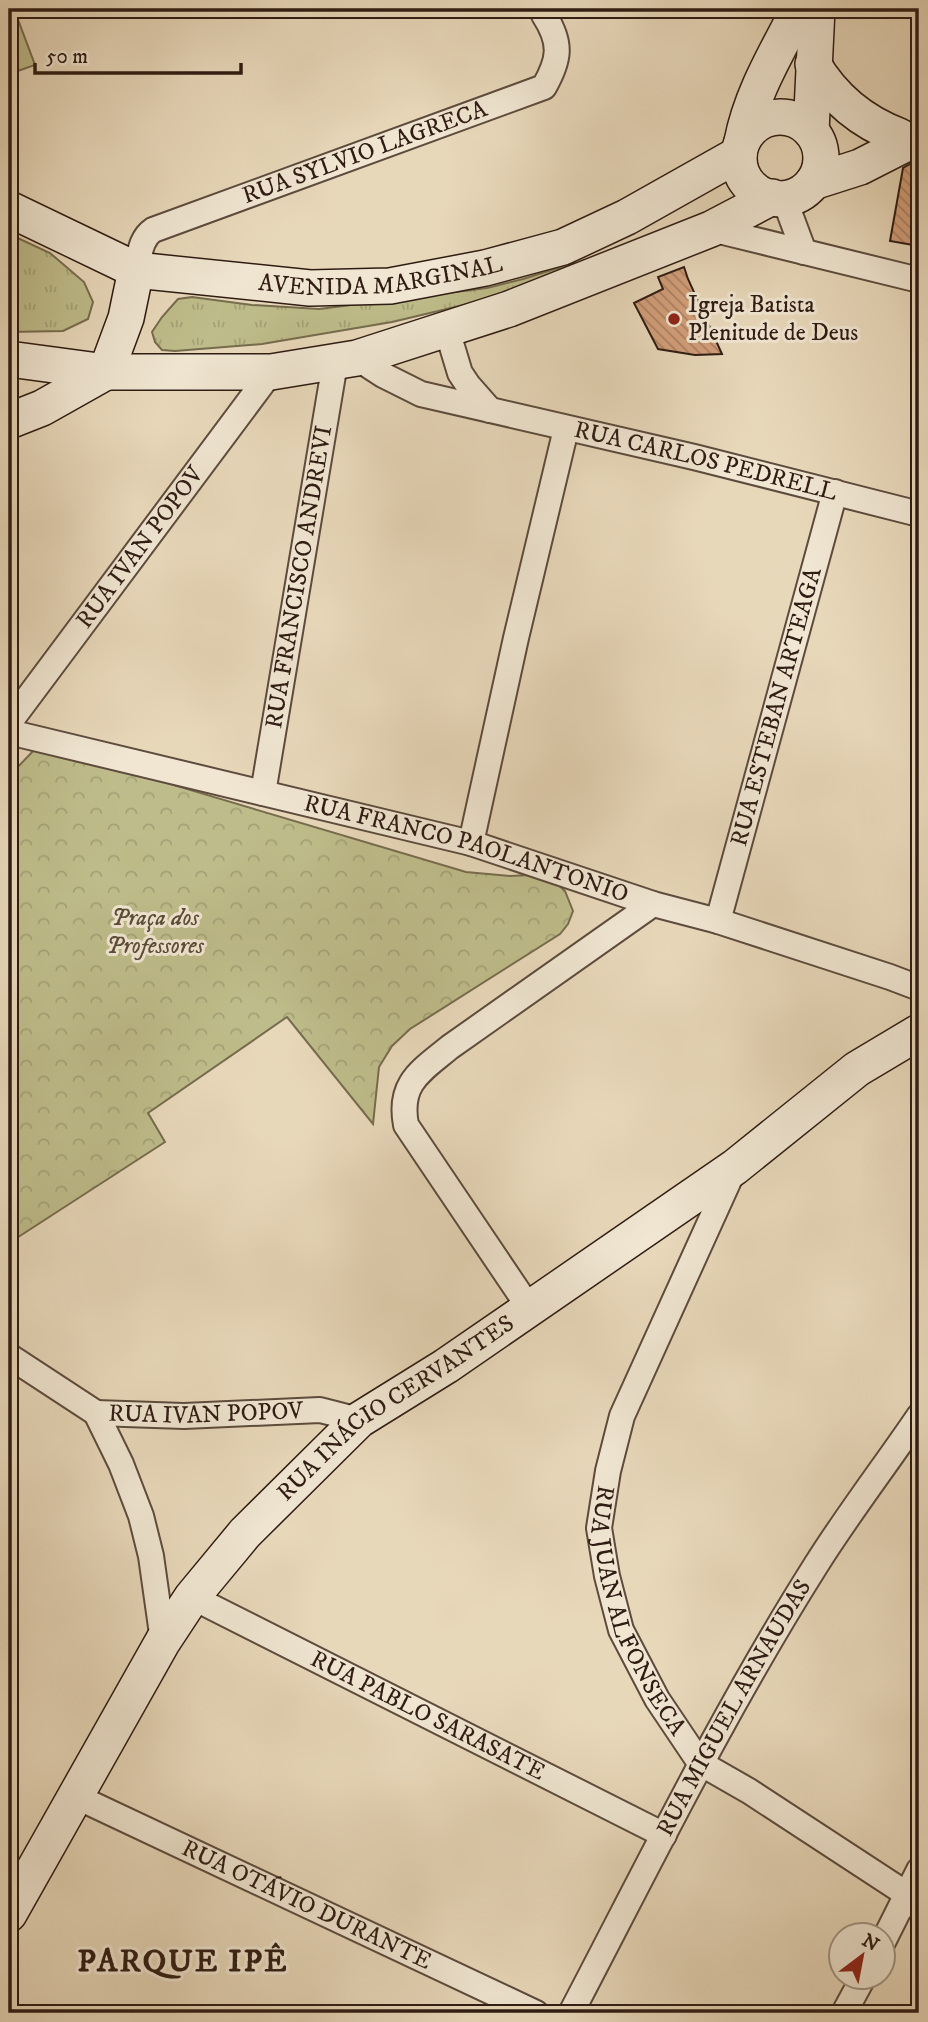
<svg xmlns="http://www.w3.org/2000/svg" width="928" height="2022" viewBox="0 0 928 2022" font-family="'IM FELL DW Pica',serif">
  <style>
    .grass { fill: url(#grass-tufts); stroke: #766c4e; stroke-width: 2 }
    .forest { fill: url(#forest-crowns); stroke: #766c4e; stroke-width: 2 }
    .garden { fill: #bebc8a; stroke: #766c4e; stroke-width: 2 }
    .building { fill: url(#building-back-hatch); stroke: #2f1c13; stroke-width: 2 }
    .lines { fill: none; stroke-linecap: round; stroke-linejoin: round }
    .minor-casing { stroke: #5d4b3d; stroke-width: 28 }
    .secondary-casing { stroke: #2f1c13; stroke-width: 38 }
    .minor { stroke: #f0e6d2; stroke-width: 24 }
    .secondary { stroke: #f0e6d2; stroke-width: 35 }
    .poi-dot { fill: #8f2418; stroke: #f0e6d2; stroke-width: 2.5 }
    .labels { text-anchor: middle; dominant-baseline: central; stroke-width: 6; stroke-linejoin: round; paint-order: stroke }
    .street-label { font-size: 24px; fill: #2f1c13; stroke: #f0e6d2 }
    .poi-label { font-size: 24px; fill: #2f1c13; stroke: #f0e6d2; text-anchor: start }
    .park-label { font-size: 24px; font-style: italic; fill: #5a4c37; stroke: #f0e6d2 }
    .district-label { font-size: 32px; font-weight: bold; letter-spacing: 2px; fill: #2f1c13; stroke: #f0e6d2 }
  </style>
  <defs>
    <pattern id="grass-tufts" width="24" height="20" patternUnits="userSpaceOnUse" patternTransform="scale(1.75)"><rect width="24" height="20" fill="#bebc8a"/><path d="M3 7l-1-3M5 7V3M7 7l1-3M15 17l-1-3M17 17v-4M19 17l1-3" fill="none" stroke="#a4a176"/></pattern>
    <pattern id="forest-crowns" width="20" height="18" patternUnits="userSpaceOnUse" patternTransform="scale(1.75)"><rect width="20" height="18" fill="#bebc8a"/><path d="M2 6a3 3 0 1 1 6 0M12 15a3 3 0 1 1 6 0" fill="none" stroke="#a4a176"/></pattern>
    <pattern id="building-back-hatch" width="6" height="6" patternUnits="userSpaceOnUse" patternTransform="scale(1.75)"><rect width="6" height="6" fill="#d29e79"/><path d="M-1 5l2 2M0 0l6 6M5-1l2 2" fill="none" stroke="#ab8062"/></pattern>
  </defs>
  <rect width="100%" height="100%" fill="#e8d8ba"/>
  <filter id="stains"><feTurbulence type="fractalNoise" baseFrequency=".00286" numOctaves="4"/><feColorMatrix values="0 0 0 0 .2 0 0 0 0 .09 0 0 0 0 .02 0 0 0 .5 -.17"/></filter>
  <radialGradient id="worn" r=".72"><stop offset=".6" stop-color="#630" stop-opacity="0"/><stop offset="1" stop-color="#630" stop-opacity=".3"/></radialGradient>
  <!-- grass -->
  <path class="grass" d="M9 234 50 253 84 282 93 302 88 319 63 331 9 332Z
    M574 263 573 268 493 298 392 322 262 344 175 351 162 350 155 342 152 332 162 317 178 299 192 297 252 305 319 309 487 288 523 279Z"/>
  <!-- forest -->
  <path class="forest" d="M39 745 466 872 510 876 546 874 565 891 573 911 568 924 560 934 410 1029 392 1046 379 1067 373 1124 287 1017 148 1113 165 1142 9 1243V776Z"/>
  <!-- garden -->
  <path class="garden" d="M9 9H14L35 65 9 74Z"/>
  <!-- building -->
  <path class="building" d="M919 159V246L890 241 903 168Z
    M684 267 688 279 722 354 695 355 658 349 634 303 663 289 658 277Z"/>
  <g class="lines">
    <!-- minor casing -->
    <g class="minor-casing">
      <g id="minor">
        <path d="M784 198 804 252"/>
        <path d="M711 229 919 280"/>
        <path id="s1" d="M136 270C140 255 140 239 153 230L544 87C560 59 562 43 544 15"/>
        <path d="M447 330 460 373 468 385 490 410"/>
        <path id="s2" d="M357 358 383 375 421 394 694 457 919 514"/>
        <path id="s3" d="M9 723 271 372"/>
        <path id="s4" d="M9 732 471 843 653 904 718 921 890 977 919 988"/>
        <path id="s5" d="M263 793 335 363"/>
        <path d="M471 843 516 638 566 429"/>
        <path id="s6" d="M718 921 835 492"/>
        <path id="s7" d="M735 1167 622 1416 608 1471 599 1528 607 1576 621 1630 657 1699 700 1763 749 1791 908 1895 919 1909"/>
        <path d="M530 1309 406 1125C398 1083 421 1071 450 1047L653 904"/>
        <path d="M9 1356 96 1413 121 1464 141 1516 151 1556 163 1641"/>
        <path id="s8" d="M96 1413 184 1416 320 1410 359 1420"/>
        <path id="s9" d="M192 1597 664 1835"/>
        <path id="s10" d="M75 1796 536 2013"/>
        <path d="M883 1942 919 1870"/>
        <path id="s11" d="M571 2013C650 1862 725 1709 816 1565 848 1514 885 1466 919 1416"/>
        <path d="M844 2013 864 1976"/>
      </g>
    </g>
    <!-- secondary casing -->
    <g class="secondary-casing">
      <g id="secondary">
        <path d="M813 64C833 98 862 122 899 136"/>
        <circle cx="780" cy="158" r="41"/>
        <path d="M811 131 817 9"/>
        <path d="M742 142C751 94 777 52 799 9"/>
        <path d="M813 182 860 167 919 137"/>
        <path id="s12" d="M9 209 136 270 310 288 390 286 485 268 563 247 627 217 739 154"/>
        <path d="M9 359 106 372H271L357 358 509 309 711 229 772 197"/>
        <path d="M106 372 126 318 136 270"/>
        <path d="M9 421 42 408 106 372"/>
        <path id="s13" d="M9 1914 163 1641 192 1597 245 1533 359 1420 446 1366 735 1167 857 1069 919 1032"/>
      </g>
    </g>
    <!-- minor -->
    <use href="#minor" class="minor"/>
    <!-- secondary -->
    <use href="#secondary" class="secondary"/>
  </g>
  <!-- markers -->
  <circle class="poi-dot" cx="674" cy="319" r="7"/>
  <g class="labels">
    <!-- street labels -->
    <g class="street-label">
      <text stroke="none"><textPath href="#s1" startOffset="270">RUA SYLVIO LAGRECA</textPath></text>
      <text stroke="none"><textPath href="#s12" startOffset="387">AVENIDA MARGINAL</textPath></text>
      <text stroke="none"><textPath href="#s2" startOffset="366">RUA CARLOS PEDRELL</textPath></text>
      <text stroke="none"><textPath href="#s3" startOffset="219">RUA IVAN POPOV</textPath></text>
      <text stroke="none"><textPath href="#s5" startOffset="219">RUA FRANCISCO ANDREVI</textPath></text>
      <text stroke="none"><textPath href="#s6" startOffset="222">RUA ESTEBAN ARTEAGA</textPath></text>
      <text stroke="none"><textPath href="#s4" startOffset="472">RUA FRANCO PAOLANTONIO</textPath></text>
      <text stroke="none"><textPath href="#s13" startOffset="646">RUA INÁCIO CERVANTES</textPath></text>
      <text stroke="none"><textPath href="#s8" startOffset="110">RUA IVAN POPOV</textPath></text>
      <text stroke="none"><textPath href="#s7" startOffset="478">RUA JUAN ALFONSECA</textPath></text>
      <text stroke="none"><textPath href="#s11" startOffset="346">RUA MIGUEL ARNAUDAS</textPath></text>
      <text stroke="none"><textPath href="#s9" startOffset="264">RUA PABLO SARASATE</textPath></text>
      <text stroke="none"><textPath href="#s10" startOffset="256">RUA OTÁVIO DURANTE</textPath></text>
    </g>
    <!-- poi labels -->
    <g class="poi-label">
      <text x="688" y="305">Igreja Batista<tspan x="688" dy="28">Plenitude de Deus</tspan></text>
    </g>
    <!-- park labels -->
    <g class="park-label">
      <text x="155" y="918">Praça dos<tspan x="155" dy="28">Professores</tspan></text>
    </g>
    <!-- district labels -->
    <g class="district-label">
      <text x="183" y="1962">PARQUE IPÊ</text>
    </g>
  </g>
  <!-- margin -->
  <rect width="928" height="2022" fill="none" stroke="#e8d8ba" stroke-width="35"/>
  <rect x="10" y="10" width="907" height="2001" fill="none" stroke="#2f1c13" stroke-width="3.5"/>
  <rect x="18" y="18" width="893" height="1987" fill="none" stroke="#2f1c13" stroke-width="2"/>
  <!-- north arrow -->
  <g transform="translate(862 1956) rotate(32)"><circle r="33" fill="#f0e6d2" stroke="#a39586" stroke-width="2"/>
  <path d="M0-5L12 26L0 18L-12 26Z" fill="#8f2418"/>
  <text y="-10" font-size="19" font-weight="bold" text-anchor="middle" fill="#2f1c13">N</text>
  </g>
  <!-- scale -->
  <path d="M35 63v10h206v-10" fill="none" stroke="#2f1c13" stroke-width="3.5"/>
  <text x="46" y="63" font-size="21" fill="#2f1c13" stroke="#f0e6d2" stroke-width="5" paint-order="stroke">50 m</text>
  <rect width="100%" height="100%" filter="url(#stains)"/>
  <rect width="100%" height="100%" fill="url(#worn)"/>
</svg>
